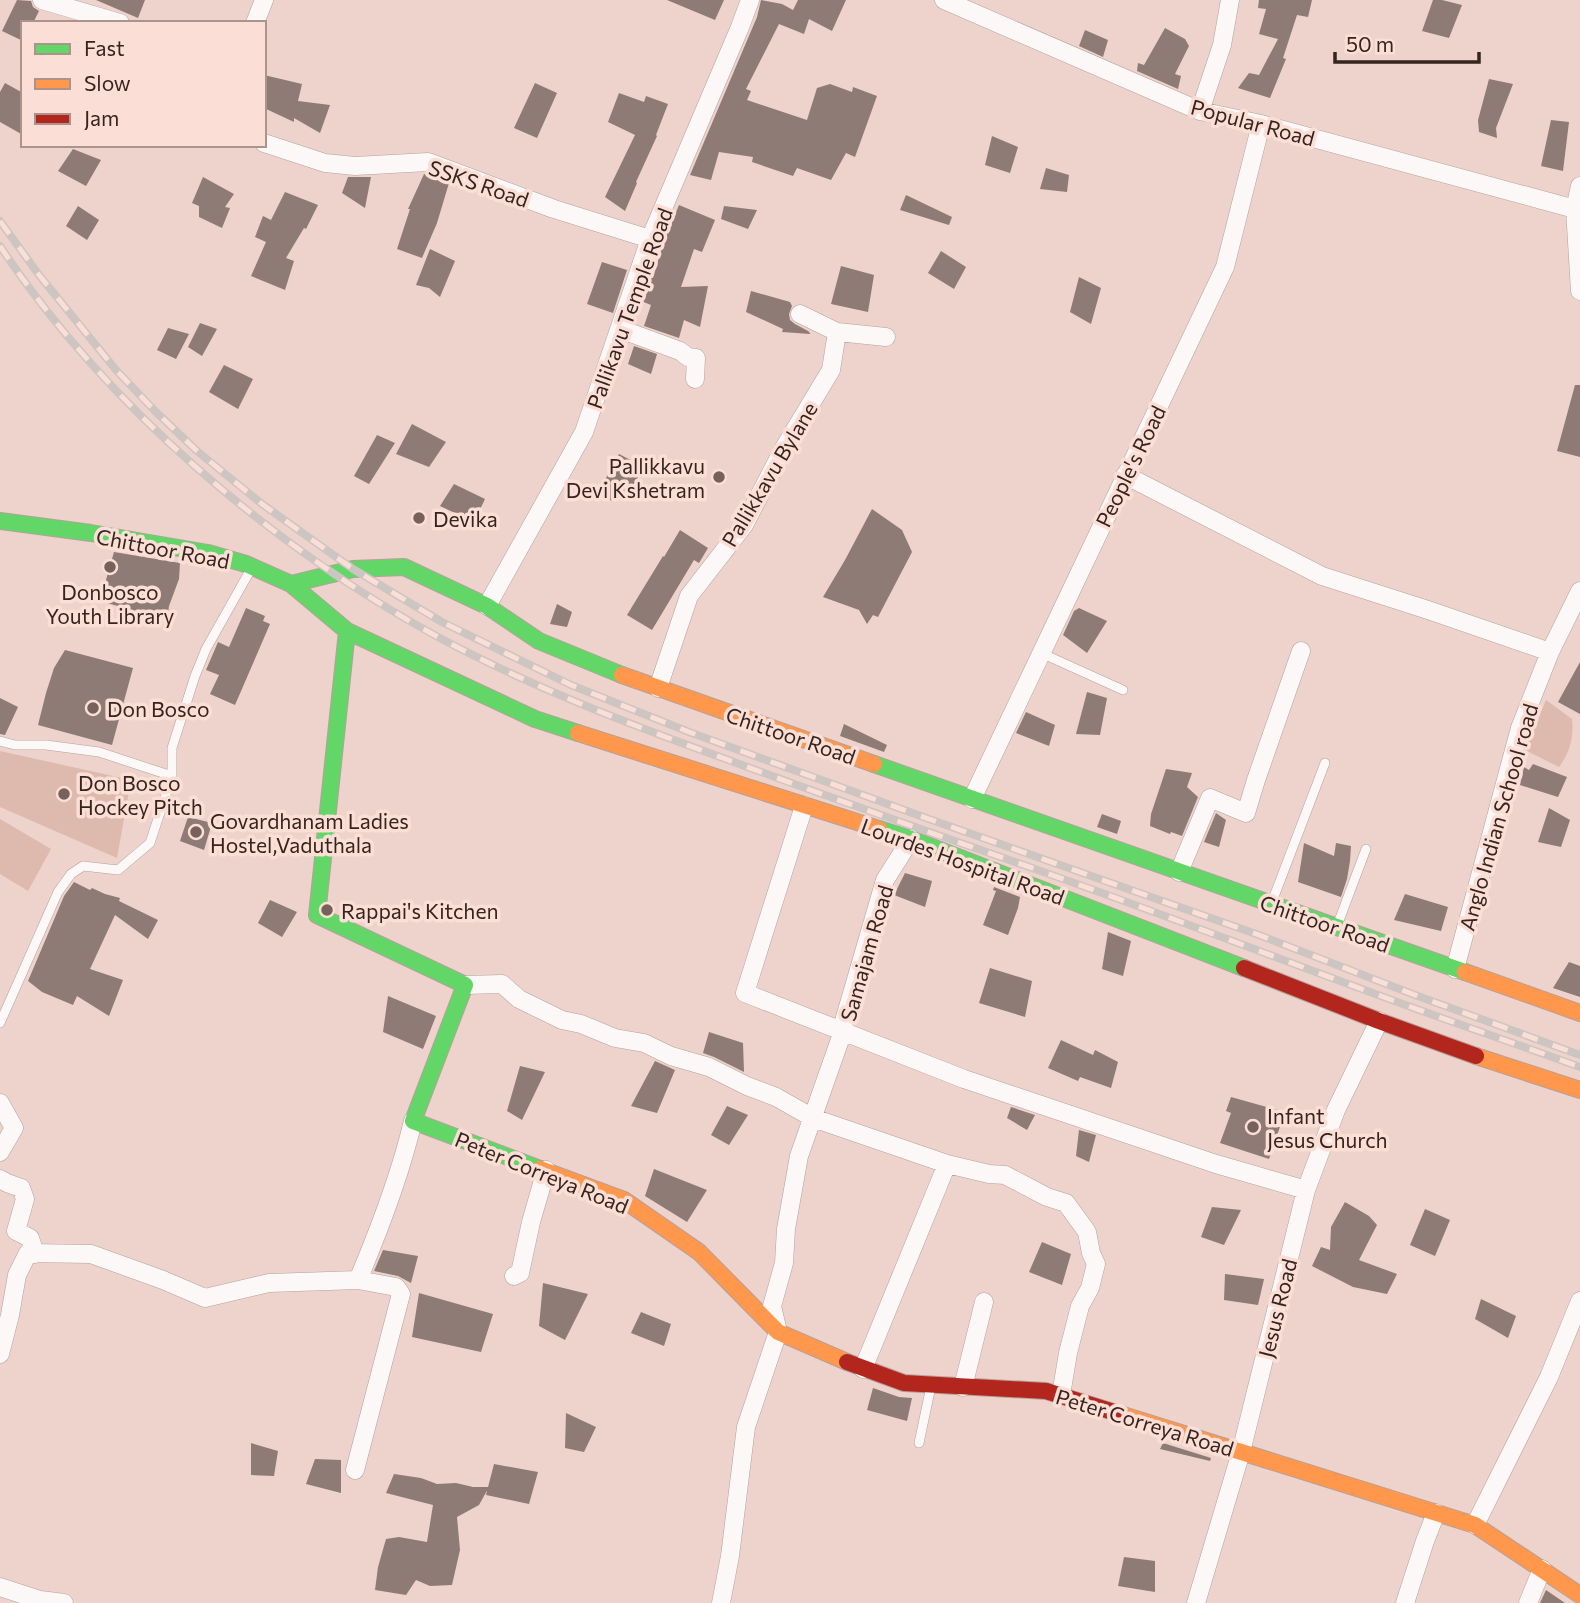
<svg xmlns="http://www.w3.org/2000/svg" width="1580" height="1603" viewBox="0 0 1580 1603" font-family="Commissioner,sans-serif">
  <style>
    .green { fill: #deb9ad }
    .building { fill: #8e7b75 }
    .lines { fill: none; stroke-linecap: round; stroke-linejoin: round }
    .lane-casing { stroke: #b5a19b; stroke-width: 10 }
    .street-casing { stroke: #b5a19b; stroke-width: 19 }
    .fast-casing { stroke: #b5a19b; stroke-width: 18 }
    .slow-casing { stroke: #b5a19b; stroke-width: 18 }
    .jam-casing { stroke: #b5a19b; stroke-width: 18 }
    .lane { stroke: #fcf8f7; stroke-width: 9 }
    .street { stroke: #fcf8f7; stroke-width: 18 }
    .fast { stroke: #63d668; stroke-width: 16 }
    .slow { stroke: #ff974d; stroke-width: 16 }
    .jam { stroke: #b3261e; stroke-width: 16 }
    .rail-casing { stroke: #ccc5c2; stroke-width: 8 }
    .rail { stroke: #fbded5; stroke-width: 5; stroke-dasharray: 16; stroke-linecap: butt }
    .poi-dot { fill: #76615b; stroke: #fbded5; stroke-width: 2.5 }
    .labels { text-anchor: middle; dominant-baseline: central; stroke-width: 7; stroke-linejoin: round; paint-order: stroke }
    .street-label { font-size: 21px; fill: #36241e; stroke: #fbded5 }
    .poi-label { font-size: 21px; fill: #36241e; stroke: #fbded5; text-anchor: start }
  </style>
  <rect width="100%" height="100%" fill="#edd3cb"/>
  <!-- green -->
  <path class="green" d="M1546 700 1572 719C1574 737 1570 752 1559 767L1525 750Z
    M0 751 131 780 117 858 0 807Z
    M0 819 51 849 28 891 0 874Z"/>
  <!-- building -->
  <path class="building" d="M17 0 31 1 33 7 39 11 33 23H23V41L2 31Z
    M96 0H145L138 18Z
    M667 0H724L715 20Z
    M761 0 782 4 793 10 798 0H846L832 31 809 19 804 34 779 24 746 89 751 91 747 100 807 120 817 88 830 84 852 92 853 87 877 96 855 157 846 153 831 180 797 168 793 176 752 162 753 157 719 152 711 180 690 175 757 17Z
    M1259 0H1312L1308 17 1297 15 1283 58 1286 59 1270 98 1238 88 1249 73 1259 75 1278 39 1259 34 1266 9 1258 8Z
    M1433 0H1442L1462 5 1449 38 1422 31Z
    M1165 28 1185 39 1189 46 1175 74 1181 76 1178 89 1137 71 1138 63 1144 65Z
    M1085 30 1108 40 1103 57 1079 46Z
    M264 75 302 84 298 101 330 105 320 133 294 118V122L264 108Z
    M1489 79 1513 84 1496 128 1497 138 1479 132 1478 120Z
    M5 83 23 93V135L0 122V92Z
    M535 83 557 93 537 138 514 128Z
    M619 93 644 102 646 96 668 104 656 135 657 136 636 182 637 183 625 211 605 197 635 135 608 122Z
    M1551 120 1569 122 1563 171 1541 166Z
    M992 136 1018 147 1010 173 985 165Z
    M73 149 101 160 86 186 58 171Z
    M1046 168 1069 175 1067 192 1040 189Z
    M424 174 449 183 437 223 422 258 397 249 410 209H408Z
    M203 177 234 194 225 207 230 208 222 228 199 217V206L192 203Z
    M348 177H371L365 208 342 193Z
    M285 192 318 205 306 229 304 228 286 258 294 261 285 290 251 276 266 242 255 237 263 216 271 220Z
    M906 195 952 217 949 225 900 210Z
    M679 205 715 220 702 252 694 249 681 287 708 286 700 327 684 320 679 338 644 326 651 305 641 301 649 277 653 278 663 244Z
    M78 206 99 220 87 240 66 226Z
    M724 206 757 210 748 229 721 219Z
    M430 249 455 261 440 297 429 288 416 285Z
    M941 251 966 267 954 289 928 273Z
    M602 262 627 270 613 313 587 304Z
    M841 266 874 275 868 312 831 304Z
    M1079 277 1101 288 1091 324 1070 312Z
    M751 291 790 302 792 306 789 314 790 320 795 324 808 331 811 334 782 332 783 329 746 312Z
    M200 323 217 329 202 356 188 347Z
    M168 328 189 334 176 359 157 350Z
    M634 346 657 354 651 374 628 364Z
    M224 365 253 379 238 409 209 392Z
    M1575 385H1580V457L1557 451Z
    M412 424 446 442 429 467 396 454Z
    M377 435 395 443 369 484 354 476Z
    M619 454 644 467 627 496 617 495 612 501 598 493Z
    M454 484 485 499 474 522 440 506Z
    M872 509 902 530 912 552 878 617 873 615 867 624 859 610 823 597 845 560Z
    M680 530 708 548 699 563 694 560 652 630 627 615 663 556 664 557Z
    M114 552 180 563 179 579 169 606 167 620 100 601Z
    M557 604 572 612 567 627 550 624Z
    M246 608 265 616 263 621 270 624 235 705 210 694 219 675 206 670 218 642 229 647Z
    M1079 608 1107 621 1087 653 1063 635 1074 611Z
    M65 650 133 668 112 745 38 725 46 693 54 668Z
    M1580 662V714L1558 702Z
    M1087 692 1107 698 1100 735 1076 734Z
    M0 698 18 707 5 735 0 734Z
    M1026 712 1055 725 1049 746 1016 733Z
    M844 724 887 745 884 752 840 736Z
    M1533 764 1567 777 1558 797 1520 785 1524 767 1529 770Z
    M1166 769 1192 773 1187 787 1198 797 1182 836 1171 832 1170 834 1150 826 1151 814Z
    M1549 808 1570 820 1561 847 1538 842Z
    M1216 813 1226 820 1219 847 1204 842Z
    M1102 814 1121 821 1117 834 1097 827Z
    M188 817 212 823 204 850 180 841Z
    M1304 843 1334 856 1336 843 1351 846 1350 861 1347 879 1341 897 1298 882Z
    M905 873 932 881 925 907 894 895Z
    M74 882 90 890 92 888 105 894 120 898 119 901 158 920 148 939 115 915 90 969 123 980 109 1016 77 996 73 1005 42 992 28 981 64 896Z
    M994 887 1020 897 1018 908 1008 935 983 925 996 891 993 890Z
    M1405 894 1448 907 1441 931 1394 920Z
    M270 900 297 912 282 937 258 923Z
    M1108 932 1131 941 1123 976 1102 969Z
    M1569 962 1580 966V997L1553 988Z
    M990 968 1032 981 1025 1017 979 1003Z
    M388 996 436 1016 423 1049 383 1032Z
    M709 1032 743 1043 744 1072 714 1057 703 1053Z
    M1061 1040 1093 1055 1095 1050 1118 1062 1111 1088 1080 1077 1078 1081 1048 1068Z
    M655 1061 675 1070 657 1113 631 1106Z
    M520 1066 545 1072 522 1120 507 1111Z
    M1231 1097 1285 1112 1269 1159 1220 1143 1231 1113 1226 1111Z
    M727 1106 748 1115 729 1145 711 1135Z
    M1011 1107 1035 1115 1027 1130 1007 1118Z
    M1079 1130 1096 1135 1089 1162 1076 1156Z
    M654 1169 707 1190 687 1222 645 1196Z
    M1345 1202 1369 1216 1377 1225 1359 1260 1397 1274 1387 1294 1353 1287 1312 1266 1321 1247 1330 1250 1331 1227Z
    M1212 1207 1241 1210 1224 1245 1201 1237Z
    M1425 1209 1450 1220 1435 1256 1410 1245Z
    M1042 1242 1071 1254 1062 1285 1029 1272Z
    M383 1250 418 1256 411 1283 398 1276 374 1271Z
    M1225 1274 1264 1279 1258 1305 1224 1300Z
    M543 1283 588 1294 565 1340 539 1326Z
    M419 1293 493 1314 481 1352 412 1337Z
    M1481 1299 1516 1316 1508 1338 1475 1319Z
    M641 1312 671 1324 664 1346 631 1333Z
    M873 1388 899 1397 912 1398 907 1421 867 1410Z
    M566 1413 596 1427 584 1452 565 1448Z
    M251 1443 278 1451 274 1476 251 1475Z
    M1163 1443 1211 1458 1210 1461 1160 1449Z
    M315 1459 341 1460V1493L306 1484Z
    M494 1464 538 1472 529 1504 486 1495Z
    M394 1474 421 1478 437 1484 456 1483 473 1487H489L479 1505 457 1517 460 1550 452 1585 430 1586 416 1580 406 1595 375 1590 378 1567 386 1539 399 1537 427 1542 433 1505 386 1493Z
    M1124 1557 1155 1561V1592L1118 1586Z
    M1546 1590 1565 1603H1540Z"/>
  <g class="lines">
    <!-- lane casing -->
    <g class="lane-casing">
      <path id="lane" d="M1041 653 1123 690
        M0 741 15 745H46L99 752 172 776
        M1272 902 1325 763
        M1337 926 1366 849
        M0 1023 58 892 71 874 83 866 118 870 150 843 172 776V748L195 676 206 649 251 569
        M919 1443 931 1386"/>
    </g>
    <!-- street casing -->
    <g class="street-casing">
      <path id="street" d="M42 0 120 23
        M944 0 1200 111 1261 124 1575 209
        M255 23 264 0
        M1200 111 1222 45 1230 0
        M264 143 325 163 355 166 428 162 554 209 650 239
        M1580 186 1575 209 1580 291
        M800 314 837 332 886 337
        M620 329 680 351 688 357 696 358 695 379
        M1125 475 1322 576 1428 610 1550 652
        M487 606 584 432 650 239 740 27 750 0
        M658 688 689 596 744 525 784 448 831 370 837 332
        M972 799 1225 267 1261 124
        M804 806 745 993 964 1079 1216 1164 1306 1190
        M1179 872 1210 798 1246 813 1256 780 1301 651
        M1455 969 1520 728 1550 652 1580 591
        M465 985 502 984 519 999 562 1020 581 1024 615 1038 644 1043 671 1056 709 1067 747 1086 776 1097 813 1118 947 1164 989 1174 1005 1175 1047 1197 1066 1203 1087 1232 1091 1253 1096 1264 1090 1288 1080 1306 1068 1353 1061 1395
        M0 1103 14 1128 0 1152
        M0 1179 7 1183 21 1188 25 1199 16 1231 30 1238 35 1254
        M514 1276 520 1273 531 1222 546 1170
        M0 1354 10 1315 17 1275 28 1253 91 1254 163 1280 205 1298 269 1283 358 1280C380 1228 400 1176 413 1121
        M863 1369 947 1164
        M963 1387 984 1302
        M355 1470 401 1294 396 1287 358 1280
        M1475 1525 1549 1377 1580 1301
        M0 1587 40 1600 64 1603
        M721 1603 730 1556 746 1427 778 1332 772 1306 784 1263 786 1229 799 1156 843 1031 844 1021 885 880 911 839
        M1196 1603 1241 1452 1306 1190 1336 1110 1379 1021
        M1405 1603 1425 1541 1436 1513
        M1528 1603 1542 1569"/>
    </g>
    <!-- fast casing -->
    <g class="fast-casing">
      <path id="fast" d="M0 521 91 533 208 553 246 564 291 584 347 631 535 719 578 733
        M291 584 353 569 404 567 487 606 539 641 622 675
        M347 631 317 915 465 985 413 1121 540 1169
        M874 764 1465 972
        M879 829 911 839 1244 968"/>
    </g>
    <!-- slow casing -->
    <g class="slow-casing">
      <path id="slow" d="M622 675 874 764
        M578 733 879 829
        M1465 972 1580 1013
        M1476 1056 1580 1090
        M540 1169 624 1200 699 1252 778 1332 847 1362
        M1120 1414 1475 1525 1580 1595"/>
    </g>
    <!-- jam casing -->
    <g class="jam-casing">
      <path id="jam" d="M1244 968 1379 1021 1476 1056
        M847 1362 904 1383 1046 1391 1120 1414"/>
    </g>
    <!-- lane -->
    <use href="#lane" class="lane"/>
    <!-- street -->
    <use href="#street" class="street"/>
    <!-- fast -->
    <use href="#fast" class="fast"/>
    <!-- slow -->
    <use href="#slow" class="slow"/>
    <!-- jam -->
    <use href="#jam" class="jam"/>
    <!-- rail casing -->
    <g class="rail-casing">
      <path id="rail" d="M0 221 39 275 116 370 155 411 197 451 262 504 353 569 442 622 571 685 689 732 929 819 1259 935 1415 995 1580 1055
        M0 246C105 405 271 546 438 637 529 686 626 723 723 758 820 794 917 828 1015 862 1144 907 1271 956 1400 1003 1460 1025 1520 1045 1580 1067"/>
    </g>
    <!-- rail -->
    <use href="#rail" class="rail"/>
  </g>
  <!-- markers -->
  <g class="poi-dot">
    <circle cx="719" cy="477" r="7"/>
    <circle cx="419" cy="518" r="7"/>
    <circle cx="110" cy="567" r="7"/>
    <circle cx="93" cy="708" r="7"/>
    <circle cx="64" cy="794" r="7"/>
    <circle cx="196" cy="832" r="7"/>
    <circle cx="327" cy="910" r="7"/>
    <circle cx="1253" cy="1127" r="7"/>
  </g>
  <g class="labels">
    <!-- street labels -->
    <g class="street-label">
      <text transform="translate(1253 122) rotate(15)">Popular Road</text>
      <text transform="translate(479 183) rotate(19)">SSKS Road</text>
      <text transform="translate(629 308) rotate(-70)">Pallikavu Temple Road</text>
      <text transform="translate(1130 466) rotate(-64)">People's Road</text>
      <text transform="translate(769 474) rotate(-59)">Pallikkavu Bylane</text>
      <text transform="translate(163 548) rotate(11)">Chittoor Road</text>
      <text transform="translate(791 735) rotate(19)">Chittoor Road</text>
      <text transform="translate(1498 817) rotate(-74)">Anglo Indian School road</text>
      <text transform="translate(963 861) rotate(20)">Lourdes Hospital Road</text>
      <text transform="translate(1325 923) rotate(19)">Chittoor Road</text>
      <text transform="translate(866 953) rotate(-74)">Samajam Road</text>
      <text transform="translate(542 1172) rotate(22)">Peter Correya Road</text>
      <text transform="translate(1277 1308) rotate(-76)">Jesus Road</text>
      <text transform="translate(1145 1422) rotate(17)">Peter Correya Road</text>
    </g>
    <!-- poi labels -->
    <g class="poi-label">
      <text x="705" y="465" text-anchor="end">Pallikkavu<tspan x="705" dy="24">Devi Kshetram</tspan></text>
      <text x="433" y="518">Devika</text>
      <text x="110" y="591" text-anchor="middle">Donbosco<tspan x="110" dy="24">Youth Library</tspan></text>
      <text x="107" y="708">Don Bosco</text>
      <text x="78" y="782">Don Bosco<tspan x="78" dy="24">Hockey Pitch</tspan></text>
      <text x="210" y="820">Govardhanam Ladies<tspan x="210" dy="24">Hostel,Vaduthala</tspan></text>
      <text x="341" y="910">Rappai's Kitchen</text>
      <text x="1267" y="1115">Infant<tspan x="1267" dy="24">Jesus Church</tspan></text>
    </g>
  </g>
  <!-- legend -->
  <rect x="21" y="21" width="245" height="126" fill="#fbded5" stroke="#ac948c" stroke-width="2"/>
  <rect x="35" y="44" width="35" height="10" fill="#63d668" stroke="#ac948c" stroke-width="2"/>
  <text x="84" y="56" font-size="21" fill="#36241e">Fast</text>
  <rect x="35" y="79" width="35" height="10" fill="#ff974d" stroke="#ac948c" stroke-width="2"/>
  <text x="84" y="91" font-size="21" fill="#36241e">Slow</text>
  <rect x="35" y="114" width="35" height="10" fill="#b3261e" stroke="#ac948c" stroke-width="2"/>
  <text x="84" y="126" font-size="21" fill="#36241e">Jam</text>
  <!-- scale -->
  <path d="M1335 52v10h144v-10" fill="none" stroke="#36241e" stroke-width="3.5"/>
  <text x="1346" y="52" font-size="21" fill="#36241e" stroke="#fbded5" stroke-width="5" paint-order="stroke">50 m</text>
</svg>
